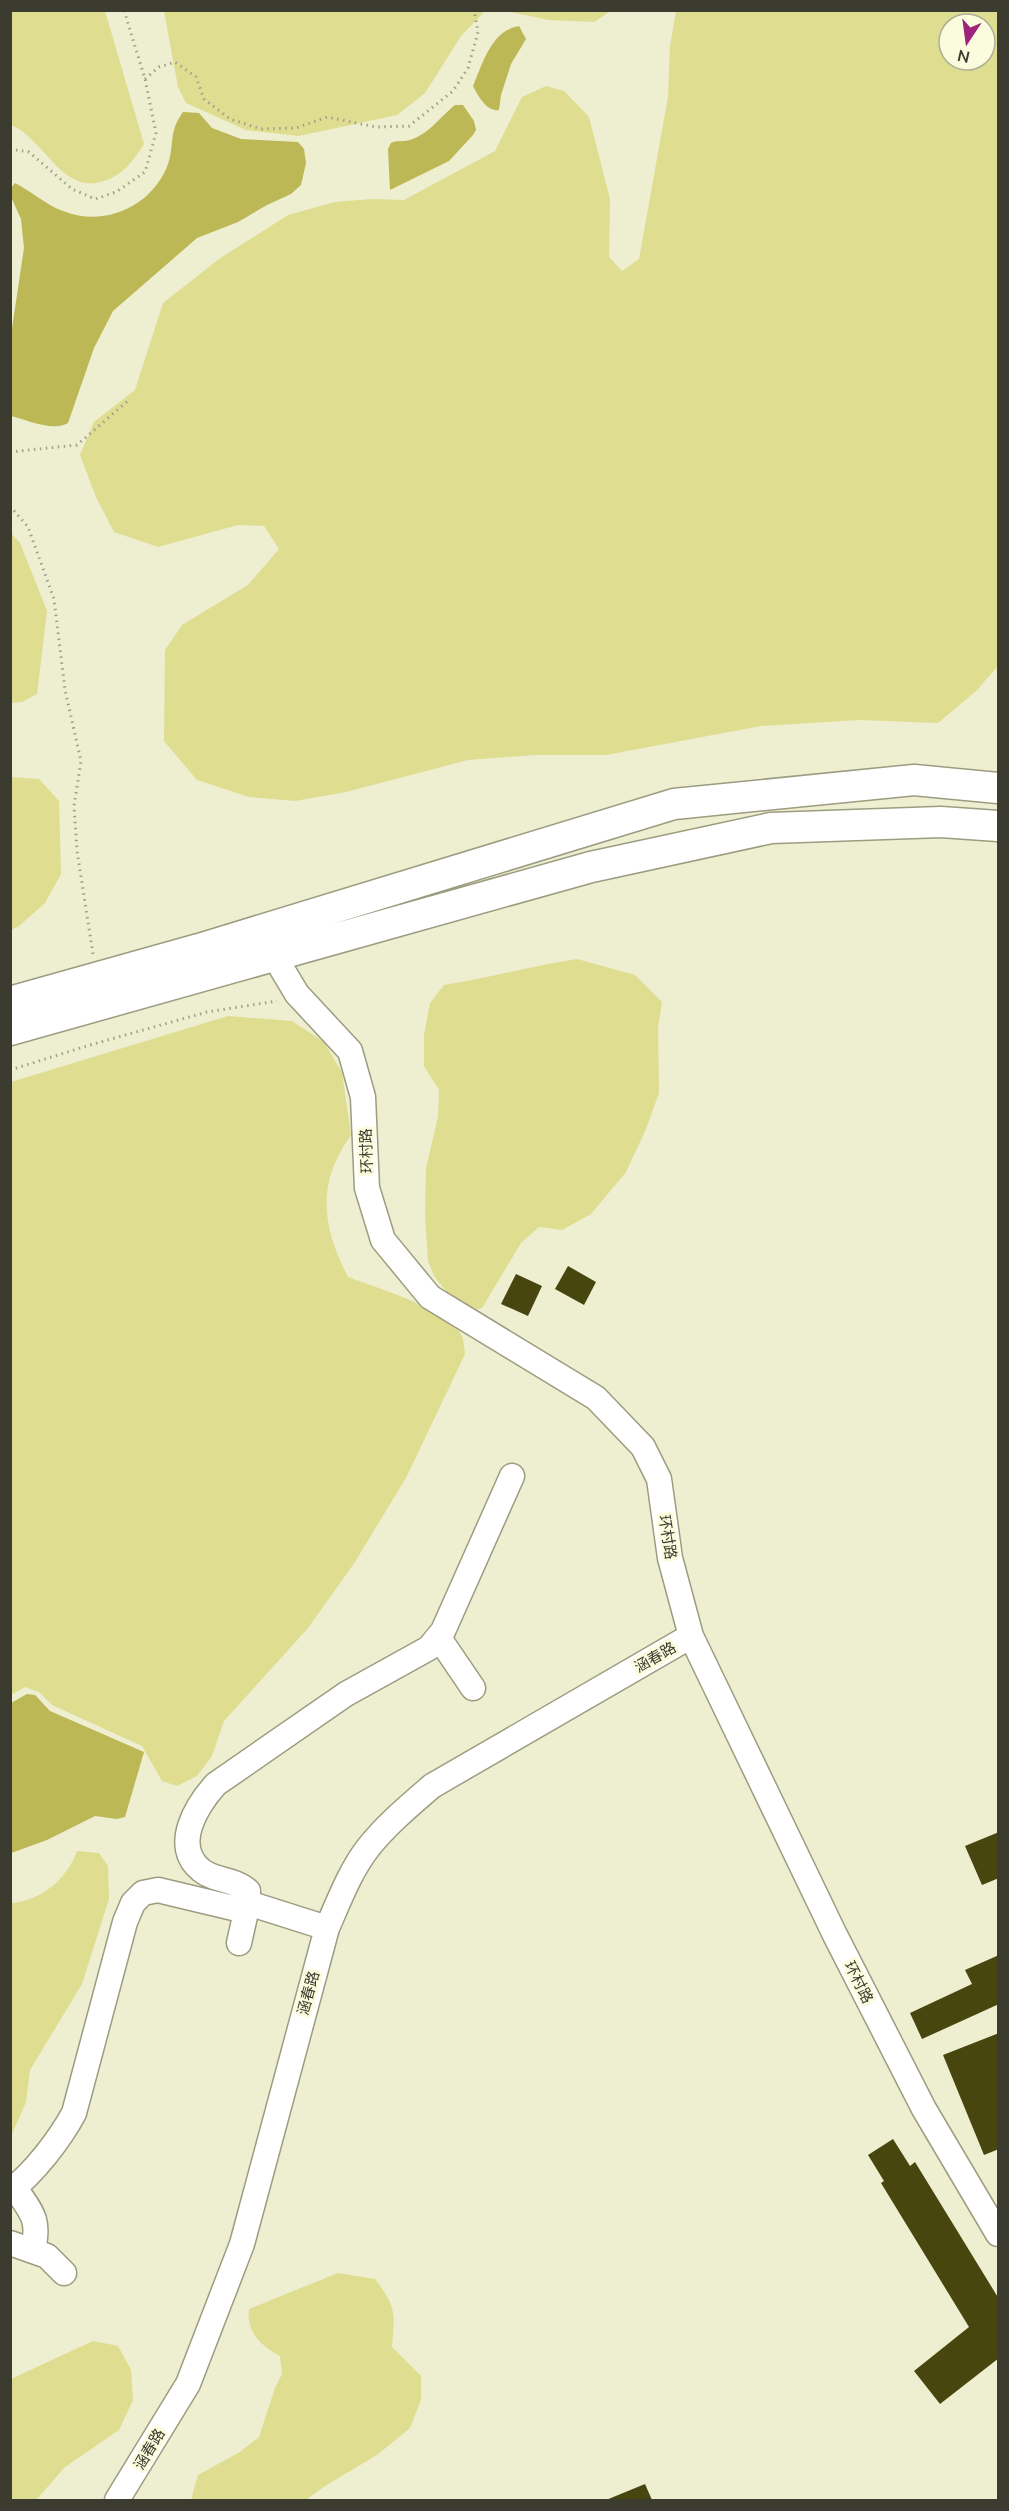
<svg xmlns="http://www.w3.org/2000/svg" width="1009" height="2511" viewBox="0 0 1009 2511" font-family="Mulish,'Noto Sans SC',sans-serif">
  <style>
    .green { fill: #dfdd90; fill-rule: evenodd }
    .water { fill: #bbb855 }
    .building { fill: #48460f }
    .lines { fill: none; stroke-linecap: round; stroke-linejoin: round }
    .minor-casing { stroke: #9c9c80; stroke-width: 27 }
    .major-casing { stroke: #9c9c80; stroke-width: 33 }
    .path { stroke: #a1a18a; stroke-width: 3; stroke-dasharray: 1.5 4.5; stroke-linecap: butt }
    .minor { stroke: #fff; stroke-width: 24 }
    .major { stroke: #fff; stroke-width: 30 }
    .labels { text-anchor: middle; dominant-baseline: central; stroke-width: 6; stroke-linejoin: round; paint-order: stroke }
    .street-label { font-size: 15px; fill: #3b3b2f; stroke: #fbfcdd }
  </style>
  <rect width="100%" height="100%" fill="#eeeed0"/>
  <!-- green -->
  <path class="green" d="M10 11H105L144 144C133 161 123 175 104 181 62 196 44 138 11 125Z
    M164 11V10L485 11 461 36 425 93 397 115 299 136 246 130 186 103 178 87Z
    M505 11 611 10V11L594 22 549 20Z
    M676 11H998V666L976 691 938 723 859 720 761 726 606 755H535L468 760 346 792 295 801 249 797 197 780 164 741 165 650 182 625 248 585 279 549 264 526 238 525 158 547 114 532 96 497 80 455 94 422 135 390 163 303 219 259 288 215 335 202 372 199 404 200 495 151 522 97 546 86 564 91 589 117 610 199 609 257 622 271 639 259 668 97 670 46ZM949 24H985V60H949Z
    M10 532 20 543 47 611 37 694 22 702 11 703Z
    M10 777 39 779 59 801 61 874 45 903 19 926 11 930Z
    M577 959 635 975 662 1002 658 1028 659 1093 646 1129 626 1172 591 1214 562 1230 539 1227 521 1243 482 1308 475 1310 446 1291 434 1276 428 1261 425 1216 426 1168 438 1117 439 1090 424 1066V1035L430 1003 444 985C489 978 532 966 577 959Z
    M228 1016 292 1021 324 1042 342 1073 351 1135C316 1183 322 1227 348 1277 374 1287 452 1310 462 1336 464 1341 464 1348 465 1354L407 1476 355 1562 308 1628 224 1721 212 1756 197 1776 177 1786 162 1781 142 1746 52 1705 39 1692 25 1687 11 1695V1082Z
    M77 1851 99 1853 108 1866 109 1899 82 1984 30 2070 26 2102 11 2136V1903C41 1901 67 1879 77 1851Z
    M338 2273 375 2279C396 2307 395 2312 392 2347L421 2376V2400L410 2428 377 2455 325 2486 306 2500H191L198 2475 240 2452 259 2437 275 2388 282 2374 280 2356C261 2346 246 2332 249 2309Z
    M93 2341 118 2346 131 2370 133 2400 119 2430 65 2467 36 2500H11V2379Z"/>
  <!-- water -->
  <path class="water" d="M519 26 526 39 511 64 501 95 499 110C487 112 478 96 473 86 483 63 491 31 519 26Z
    M455 105H463L474 121 476 130 473 135 449 161 390 190 388 149 391 143C397 140 403 142 410 140 429 134 440 117 455 105Z
    M183 112 199 113 212 128 241 139 298 142 304 149 306 163 301 185 291 194 267 205 238 222 197 238 113 311 94 348 68 423C53 432 27 420 11 416V335L24 248 21 219 11 197V188L15 183C31 191 46 205 63 211 104 228 153 206 168 164 175 143 168 133 183 112Z
    M27 1694 35 1695 50 1711 144 1752 125 1817 117 1819 95 1816 47 1840 11 1853V1703Z"/>
  <!-- building -->
  <path class="building" d="M568 1266 596 1282 584 1305 555 1289Z
    M516 1274 542 1286 528 1316 501 1304Z
    M999 1832V1878L982 1885 965 1846Z
    M999 1955V2004L922 2039 910 2013 972 1984 965 1970Z
    M999 2033V2149L984 2155 943 2055Z
    M893 2139 910 2166 915 2162 999 2299V2358L940 2404 914 2371 969 2327 881 2183 884 2181 868 2155Z
    M645 2484 652 2500H606Z"/>
  <g class="lines">
    <!-- minor casing -->
    <g class="minor-casing">
      <path id="minor" d="M272 940 282 969 297 994 350 1051 363 1097 367 1188 383 1240 430 1297 596 1398 643 1447 659 1479 670 1558 691 1636 835 1935 924 2109 998 2234
        M439 1638 473 1688
        M248 1903 327 1928
        M239 1943 248 1903V1891C236 1879 214 1881 201 1870 171 1846 197 1805 216 1784L346 1694 429 1648 443 1631 512 1476
        M15 2188C32 2213 40 2219 33 2250
        M10 2191C34 2173 60 2139 74 2113L125 1922 133 1903 143 1893 158 1890 246 1911
        M10 2243 47 2256 64 2273
        M117 2500 188 2384 242 2244 327 1928C339 1901 350 1871 368 1848 386 1825 410 1805 432 1786L691 1636"/>
    </g>
    <!-- major casing -->
    <g class="major-casing">
      <path id="major" d="M10 1002 199 949 674 804 914 780 998 788
        M10 1030 591 867 771 828 941 822 998 826"/>
    </g>
    <!-- path -->
    <path class="path" d="M145 79 159 67 175 62 196 77 204 99 230 119 261 129 296 128 327 117 376 127 409 126 453 91 468 68 478 32 474 10
      M10 149 29 152 72 189 95 199 116 192 145 172 156 133 145 79 124 10
      M10 452 77 445 130 399
      M10 506 28 527 54 599 65 690 81 761 74 806 77 851 93 954
      M10 1070 90 1045 207 1012 277 1001"/>
    <!-- minor -->
    <use href="#minor" class="minor"/>
    <!-- major -->
    <use href="#major" class="major"/>
  </g>
  <g class="labels">
    <!-- street labels -->
    <g class="street-label">
      <text transform="translate(366 1151) rotate(-92)">环村路</text>
      <text transform="translate(668 1537) rotate(81)">环村路</text>
      <text transform="translate(655 1657) rotate(-30)">涵春路</text>
      <text transform="translate(859 1982) rotate(63)">环村路</text>
      <text transform="translate(308 1993) rotate(-75)">涵春路</text>
      <text transform="translate(149 2449) rotate(-59)">涵春路</text>
    </g>
  </g>
  <!-- border -->
  <rect width="1009" height="2511" fill="none" stroke="#3b3b2f" stroke-width="24"/>
  <!-- north arrow -->
  <g transform="translate(967 42) rotate(193)"><circle r="28" fill="#fbfcdd" stroke="#aeaf97" stroke-width="1.5"/>
  <path d="M0-4.5L10 22L0 15L-10 22Z" fill="#9f2379"/>
  <text y="-9" font-size="16" font-weight="bold" text-anchor="middle" fill="#3b3b2f">N</text>
  </g>
</svg>
